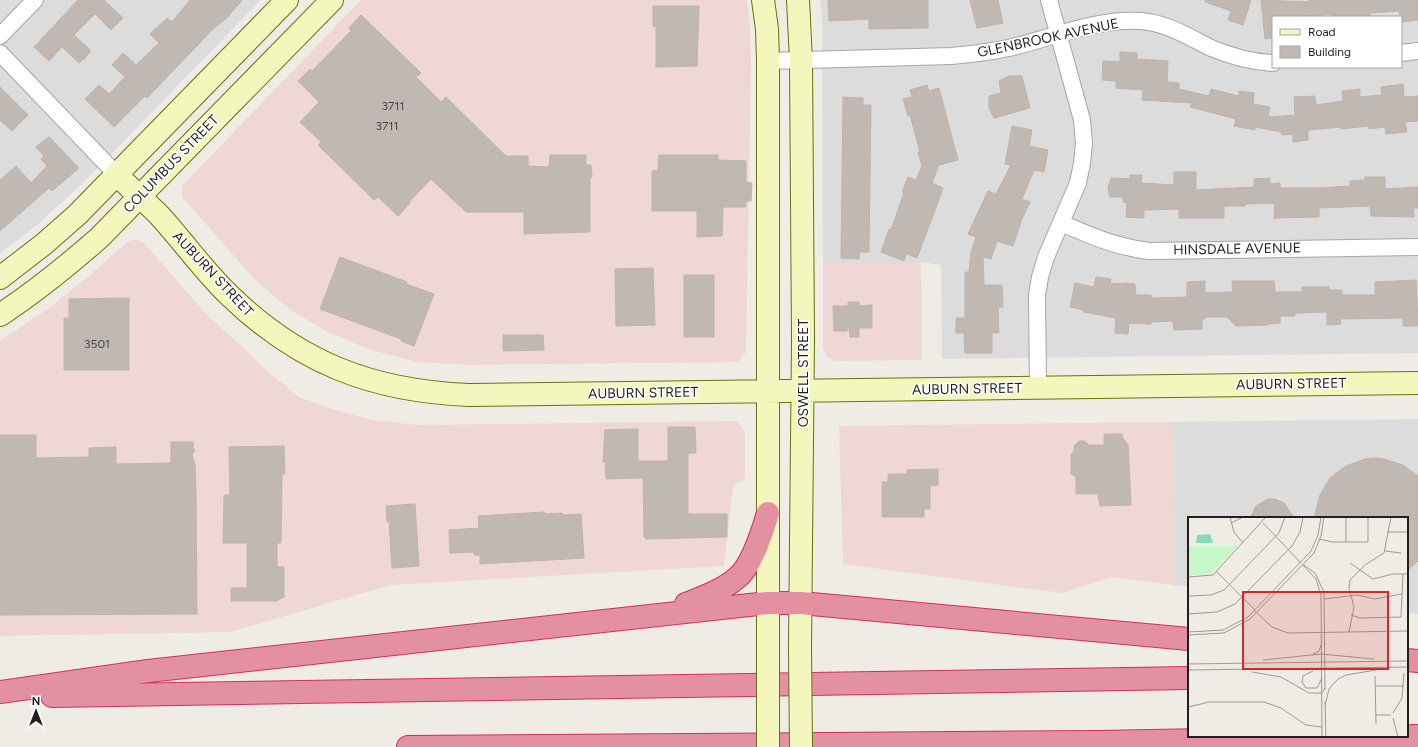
<svg xmlns="http://www.w3.org/2000/svg" width="1418" height="747" viewBox="0 0 1418 747" font-family="Figtree,sans-serif">
  <style>
    .residential { fill: #dddcdc; fill-rule: evenodd }
    .commercial { fill: #efd7d6 }
    .building { fill: #c0b8b2; stroke: #c0b3a9 }
    .lines { fill: none; stroke-linecap: round; stroke-linejoin: round }
    .minor-casing { stroke: #a6a6a6; stroke-width: 18 }
    .secondary-casing { stroke: #68720a; stroke-width: 24 }
    .motorway-casing { stroke: #d32d67; stroke-width: 24 }
    .minor { stroke: #fff; stroke-width: 16 }
    .secondary { stroke: #f4f7bd; stroke-width: 22 }
    .motorway { stroke: #e391a1; stroke-width: 22 }
    .secondary-bridge-casing { stroke: #68720a; stroke-width: 24; stroke-linecap: butt }
    .secondary-bridge { stroke: #f4f7bd; stroke-width: 22 }
    .labels { text-anchor: middle; dominant-baseline: central; stroke-width: 3; stroke-linejoin: round; paint-order: stroke }
    .number-label { font-size: 12px; fill: #474544 }
    .street-label { font-size: 14px; fill: #1f1f1f; stroke: #fff }
    .inset-road { fill: none; stroke: #9c9a96; stroke-width: 1 }
    .view { fill: #d62828; fill-opacity: 0.15; stroke: #d62828; stroke-width: 2 }
    .inset-edge { fill: none; stroke: #1f1f1f; stroke-width: 2 }
  </style>
  <rect width="100%" height="100%" fill="#efece6"/>
  <!-- residential -->
  <path class="residential" d="M0 0H261L85 181 37 225 0 253Z
    M820 0H1418V353L942 359 941 265 921 262H823L822 17ZM1273 17H1401V67H1273Z
    M1418 419V614L1407 613V518H1189V586L1174 585 1172 422Z"/>
  <!-- commercial -->
  <path class="commercial" d="M361 0H747L750 28 751 64 746 352 738 362 469 365 417 362 371 350 328 332 292 311 256 281 184 199 182 195V186Z
    M135 239 144 243 206 314 248 352 268 372 299 397 332 409 372 420 418 425 738 421 745 433V478L733 486 724 566 391 585 230 632 0 636V341L50 307 88 277 127 242Z
    M823 262H921L922 360 835 361 827 357 823 348Z
    M1172 422 1174 585 1112 577 1062 593 843 564 839 426Z"/>
  <!-- building -->
  <path class="building" d="M78 0H104L123 18 111 30 95 14 74 35 91 51 85 58 79 63 62 47 49 61 34 47Z
    M190 0H242L227 18 214 28 147 98 145 96 114 127 85 99 99 85 109 94 125 77 112 65 123 53 136 65 159 43 150 34 167 18 172 22Z
    M828 0H928V28L869 29V19L829 21Z
    M970 0H998L1003 23 977 28Z
    M1205 0H1251L1243 25 1228 20 1231 11 1205 2Z
    M1261 0 1309 2V0H1418V20L1401 22 1399 11 1370 13 1371 17H1331V14L1306 17H1273V38L1265 39Z
    M653 6H699L697 66 656 67V27L653 26Z
    M361 15 421 73 416 77 441 102 446 97 506 156H528V166L549 167 550 155H586V165H591L592 177H590V232L524 234V212H466L431 179 409 202 410 203 398 216 378 197 374 200 318 145 321 142 300 122 319 102 298 81 310 69 312 71 351 31 349 28Z
    M1120 52 1137 53V59L1168 61 1167 82 1179 83V89L1209 96 1211 89 1239 96V91L1254 93 1253 104 1270 107 1268 117 1295 115 1294 97 1315 96 1316 105 1343 101 1342 91 1360 89V97L1382 95 1381 87 1403 84 1404 97 1418 96V121L1405 122 1407 132 1386 134 1385 127 1369 129 1368 126 1341 129V127L1308 130V140L1293 142V134L1282 135 1281 132 1255 127V130L1234 126 1236 119 1190 107 1192 103 1142 100 1143 90 1116 88V81L1102 80 1103 61 1120 62Z
    M1009 76H1022L1030 108 994 118 989 108V96L1001 93 999 81Z
    M927 85 929 91 939 88 958 160 939 165 932 183 943 188 937 205 917 258 906 254 904 261 881 252 889 229 891 230 904 193 902 192 908 177 916 180 922 166 918 152H920L910 115 908 116 903 99 912 97 910 90Z
    M0 87 28 115 12 131 0 120Z
    M843 97 863 98V105H871L869 252H860L859 259 841 258Z
    M1012 126 1032 130 1029 146 1048 150 1044 172 1034 170 1022 199 1030 202 1022 219 1013 246 997 241 991 259 983 257 984 285H1002L1003 307H998L999 333H992V353H965L964 333H956V318H965V272H969L971 252 976 237 968 234 988 191 996 194 1011 165 1005 164Z
    M49 137 79 168 52 191 49 188 0 231V180L16 166 31 183 47 166 41 159 44 156 36 147Z
    M659 155H718V160L746 161V182L752 183 751 201H746V207H723L722 236 697 237V211H652V171L658 170Z
    M1174 172H1196V190L1254 187V179L1270 178V184L1280 183V188H1319L1350 186V181L1365 180V177H1385V189L1418 187V208H1413L1414 217 1371 216 1370 206 1319 208V217L1274 218 1275 203 1245 204V206H1224V218H1179V209L1144 210V218L1126 217 1127 203 1123 202V197H1110L1108 188 1111 178 1130 179V175H1142L1141 183 1174 185Z
    M340 257 407 282 406 284 434 294 414 346 401 341V339L320 309Z
    M653 268 655 325 616 326 615 269Z
    M684 275H714V337H684Z
    M1096 277 1111 279 1110 284 1127 283 1135 284 1136 295H1151V298L1187 297V282L1205 281V293L1233 292 1232 281H1274L1275 292H1302V287H1329V290H1342V295H1375V282L1416 280 1418 320 1417 326H1403V320L1401 318 1340 319 1341 324 1327 325V312L1295 313V316H1280V323L1268 324V325L1236 326 1227 317H1205V319H1202V329L1174 330 1173 321 1151 322V324L1129 323 1128 334 1115 333 1116 318 1083 312 1084 310 1070 307 1075 283 1094 287Z
    M129 298V370H64V318H69V299Z
    M848 302H859V306L872 305V328H859V337H850L849 328 847 329V331H834L833 306H848Z
    M503 335H543L544 350 503 351Z
    M668 427H695L696 453H688V514H727V537L646 539 644 536 643 478 606 479 605 462H603L605 430 638 429V461H668Z
    M1104 434H1122V437L1128 445 1131 505 1100 506 1098 494H1076V477L1071 474V455L1074 451V446L1079 441H1084L1089 445H1104Z
    M0 435H36V458L89 457V448L116 447V464L171 463V442H193V448L195 451 192 454 195 465 196 494 197 614 0 615Z
    M284 446 285 474H282L281 543H277V567H284V597L276 601H231V588H247V543H223L224 495H230L229 447Z
    M1375 458 1384 459 1403 465 1418 476V561L1407 571V518H1314L1320 495 1330 478 1346 466 1365 459Z
    M938 469V485L930 486V509H924V517H882V482H888V474H907V470Z
    M1268 499H1275L1284 503 1294 518H1250L1256 506Z
    M415 504 419 566 392 568 389 521 387 522 386 506Z
    M544 512 545 514 562 513 563 515 581 514 584 558 480 564V555H474V552L450 553 449 530 479 528 478 516Z"/>
  <g class="lines">
    <!-- minor casing -->
    <g class="minor-casing">
      <path id="minor" d="M0 36 35 0
        M0 53 117 175
        M1401 53 1418 51
        M768 61 951 56C973 54 995 52 1017 46 1057 36 1098 18 1141 21 1167 23 1189 37 1211 48 1230 56 1253 62 1273 63
        M1061 223C1091 236 1116 247 1149 251L1418 247
        M1038 388 1037 295 1040 277 1046 257 1078 183 1082 163 1084 143 1082 120 1049 0"/>
    </g>
    <!-- secondary casing -->
    <g class="secondary-casing">
      <path id="secondary" d="M763 0 767 29 768 61V645
        M798 0 801 61 803 339 800 647
        M117 175C131 189 145 201 159 215 183 241 203 270 229 295 299 363 372 391 469 395L1418 383
        M0 278 44 244 77 215 287 0
        M0 315C35 292 67 266 99 238L332 0"/>
    </g>
    <!-- motorway casing -->
    <g class="motorway-casing">
      <path id="motorway" d="M686 604C704 597 723 590 738 577 752 565 763 530 768 513
        M1407 660 1418 661
        M0 692 148 671 768 603H801L1189 639
        M52 696 1189 678
        M408 747 1097 742 1418 736"/>
    </g>
    <!-- minor -->
    <use href="#minor" class="minor"/>
    <!-- secondary -->
    <use href="#secondary" class="secondary"/>
    <!-- motorway -->
    <use href="#motorway" class="motorway"/>
    <!-- secondary-bridge casing -->
    <g class="secondary-bridge-casing">
      <path id="secondary-bridge" d="M768 645V747
        M800 647 801 747"/>
    </g>
    <!-- secondary-bridge -->
    <use href="#secondary-bridge" class="secondary-bridge"/>
  </g>
  <g class="labels">
    <!-- number labels -->
    <g class="number-label">
      <text x="393" y="106">3711</text>
      <text x="387" y="126">3711</text>
      <text x="97" y="344">3501</text>
    </g>
    <!-- street labels -->
    <g class="street-label">
      <text transform="translate(1048 38) rotate(-12)">GLENBROOK AVENUE</text>
      <text transform="translate(171 164) rotate(-46)">COLUMBUS STREET</text>
      <text transform="translate(1237 249) rotate(-1)">HINSDALE AVENUE</text>
      <text transform="translate(213 274) rotate(47)">AUBURN STREET</text>
      <text transform="translate(803 373) rotate(-90)">OSWELL STREET</text>
      <text transform="translate(1291 384) rotate(-1)">AUBURN STREET</text>
      <text transform="translate(967 389) rotate(-1)">AUBURN STREET</text>
      <text transform="translate(643 393) rotate(-1)">AUBURN STREET</text>
    </g>
  </g>
  <!-- overview -->
  <g transform="translate(1188 517)">
    <rect width="220" height="220" fill="#efece6"/>
    <path d="M0 29H50L22 57 0 58Z" fill="#c5f7c9"/>
    <path d="M22 17 25 26H8L9 18Z" fill="#88dbba"/>
    <path class="inset-road" d="M42 0 46 15 55 26M158 0V25M43 6 55 0M75 6 113 46M199 15H220M131 22 144 25H180V0M197 34 213 36M162 46 185 62 205 57H220M114 47 128 62 133 78 134 220M116 48 127 56 136 75 137 173M28 54 67 93M0 60 25 58 78 0M0 79 23 78 36 73 91 16 97 0M136 82 169 78 187 82 214 77M67 94 84 110 100 116 220 114M0 97 29 95 47 87 104 29 112 15 115 0M163 98 172 101 213 100 215 57M0 115 35 113 60 100 123 34 130 18 133 0M161 115 166 90 161 71 162 63 177 48 196 36 203 0M0 118 36 116 62 102 126 36 133 19 136 0M125 137 131 134 133 128M75 143 133 137 186 142M0 147 220 144M0 153 220 150M125 154 115 159 114 165 118 171H129L134 161M64 155 93 160 121 176H134L137 171M187 159 188 207M187 169H216M137 185 138 220M137 188 141 172 150 162 158 158 188 153M0 190 21 185H76L93 191 118 208 134 210M205 196 214 181 216 156M188 198H203M205 201 210 220"/>
    <path class="view" d="M55 75H200V152H55Z"/>
    <rect width="220" height="220" class="inset-edge"/>
  </g>
  <!-- legend -->
  <rect x="1272" y="16" width="130" height="52" fill="#ffffff" stroke="#a5a5a5"/>
  <rect x="1280" y="29" width="20" height="6" fill="#f4f7bd" stroke="#a5a5a5"/>
  <text x="1308" y="36" font-size="12" fill="#1f1f1f">Road</text>
  <rect x="1280" y="46" width="20" height="12" fill="#c0b8b2" stroke="#a5a5a5"/>
  <text x="1308" y="56" font-size="12" fill="#1f1f1f">Building</text>
  <!-- north arrow -->
  <g transform="translate(36 711)" stroke="#ffffff" stroke-width="3" paint-order="stroke">
  <path d="M0-3L7 15L0 10L-7 15Z" fill="#1f1f1f"/>
  <text y="-6" font-size="11" font-weight="bold" text-anchor="middle" fill="#1f1f1f">N</text>
  </g>
</svg>
